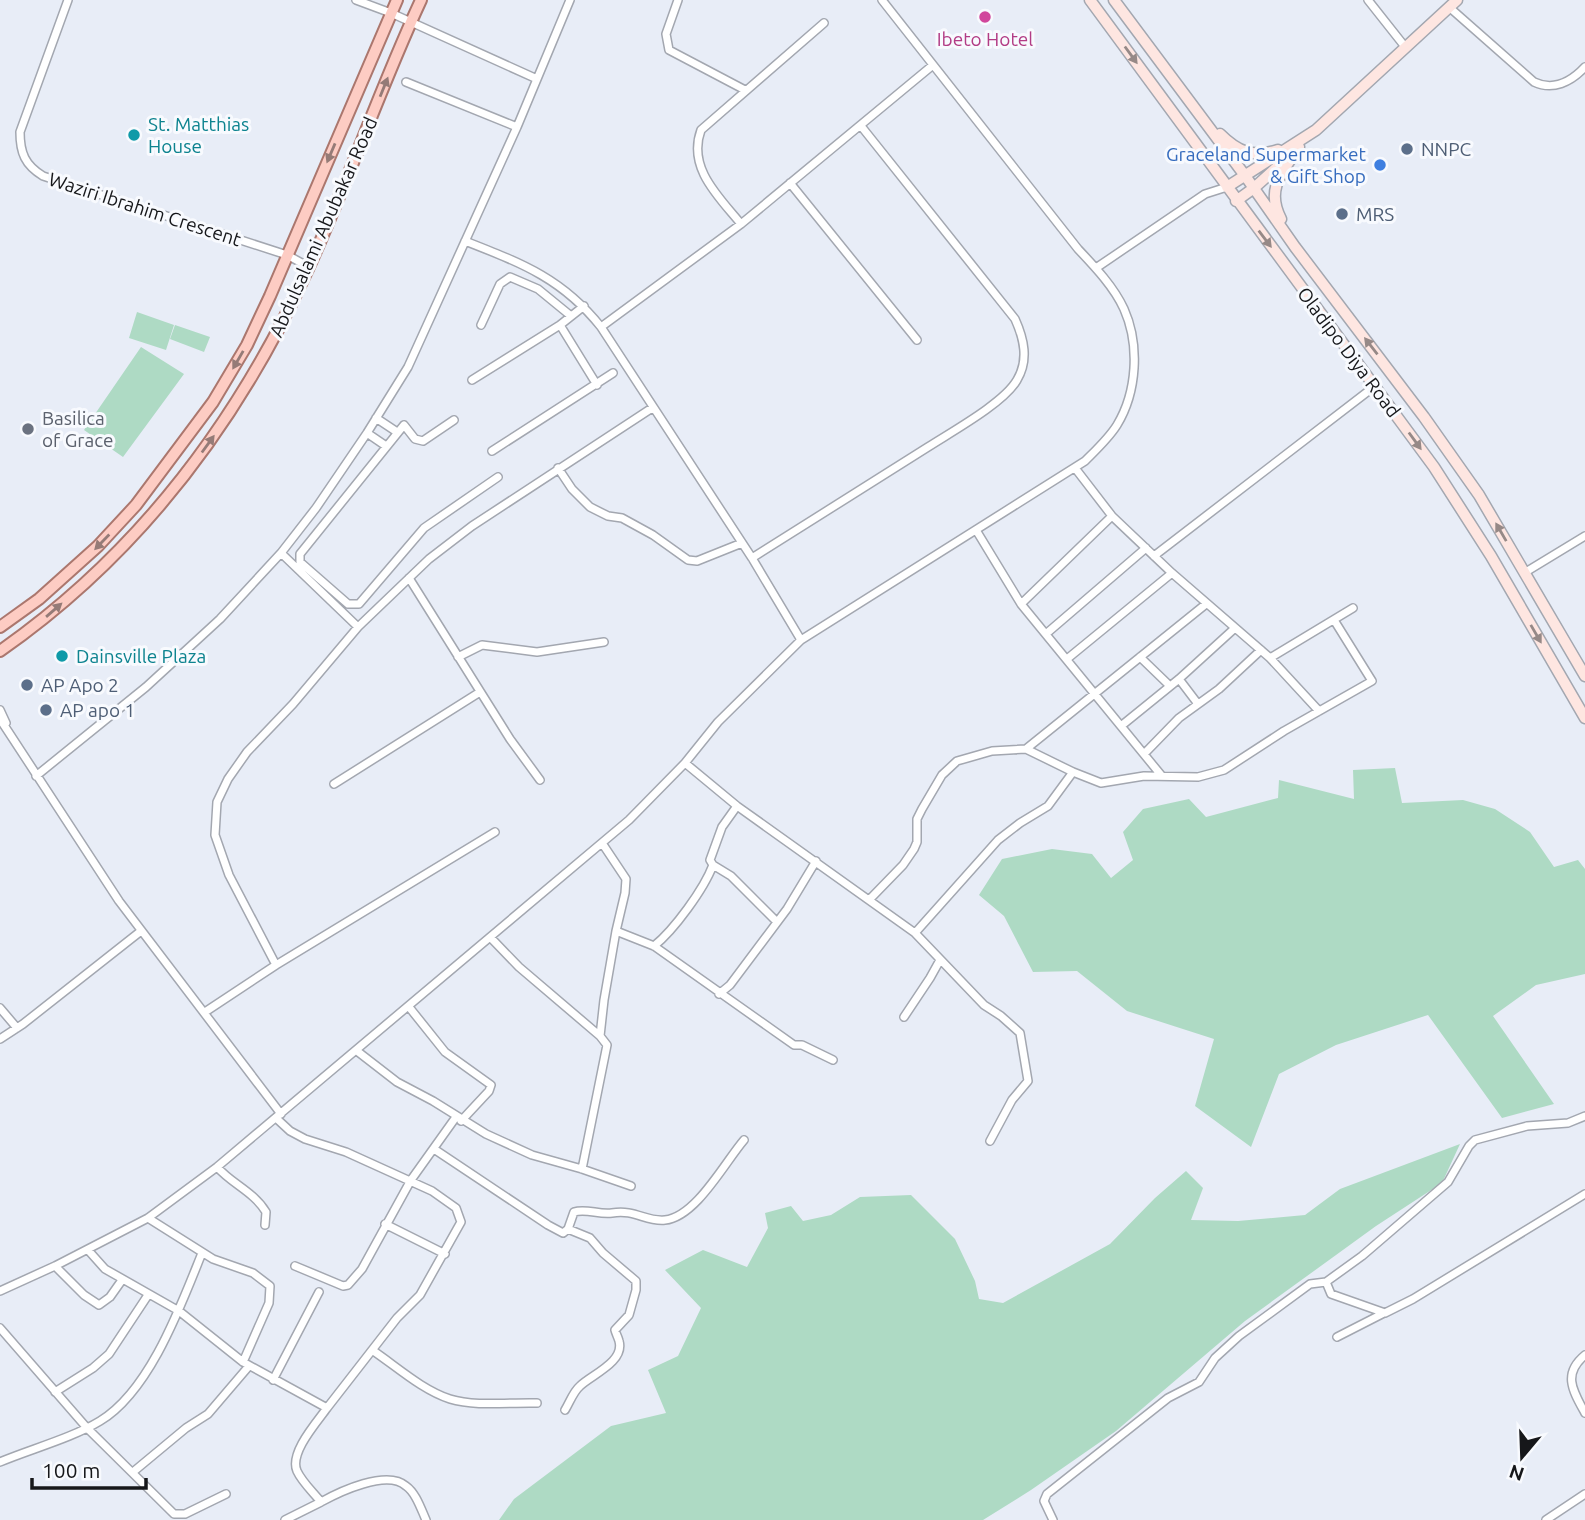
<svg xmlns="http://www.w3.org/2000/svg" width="1585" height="1520" viewBox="0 0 1585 1520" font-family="Ubuntu,sans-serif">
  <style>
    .green { fill: #aedac4 }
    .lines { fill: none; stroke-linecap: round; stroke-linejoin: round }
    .street-casing { stroke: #a3a7b0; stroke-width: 10 }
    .secondary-casing { stroke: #a3a7b0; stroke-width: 13 }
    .primary-casing { stroke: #ab776e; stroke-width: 14 }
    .street { stroke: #fff; stroke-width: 7 }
    .secondary { stroke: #fee6e1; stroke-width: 10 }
    .primary { stroke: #fdccc3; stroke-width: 10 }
    .oneway { fill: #968987 }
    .oneway2 { fill: #957b77 }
    .hotel-dot { fill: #d1479c; stroke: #f8fafe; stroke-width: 2.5 }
    .culture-dot { fill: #0f9aa8; stroke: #f8fafe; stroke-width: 2.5 }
    .service-dot { fill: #5c6f8a; stroke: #f8fafe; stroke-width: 2.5 }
    .shop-dot { fill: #3f7fe0; stroke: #f8fafe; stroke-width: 2.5 }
    .worship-dot { fill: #6b7280; stroke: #f8fafe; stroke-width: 2.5 }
    .labels { text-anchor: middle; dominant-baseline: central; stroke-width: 6; stroke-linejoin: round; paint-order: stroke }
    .hotel-label { font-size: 19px; fill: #b23c85; stroke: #f8fafe }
    .culture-label { font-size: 19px; fill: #0d838f; stroke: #f8fafe; text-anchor: start }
    .service-label { font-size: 19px; fill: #4e5e75; stroke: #f8fafe; text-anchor: start }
    .shop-label { font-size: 19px; fill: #366cbe; stroke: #f8fafe; text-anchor: end }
    .street-label { font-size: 19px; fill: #16171a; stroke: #f8fafe }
    .worship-label { font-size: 19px; fill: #5b616d; stroke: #f8fafe; text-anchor: start }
  </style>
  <rect width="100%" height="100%" fill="#e8edf7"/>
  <!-- green -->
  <path class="green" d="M137 312 174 325 166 350 129 338Z
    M175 325 210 337 204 352 170 339Z
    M141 347 184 374 123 457 84 430Z
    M1395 768 1402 803 1463 800 1495 809 1530 832 1554 867 1578 860 1585 869V974L1536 985 1493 1016 1554 1104 1502 1118 1428 1015 1336 1045 1279 1074 1251 1147 1195 1106 1214 1039 1127 1011 1077 971 1033 972 1004 916 979 895 1002 859 1052 849 1092 854 1111 878 1133 860 1123 832 1143 809 1189 799 1206 817 1278 798 1279 780 1354 799 1353 770Z
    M1460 1144 1442 1183 1376 1226 1245 1321 1116 1431 1031 1490 983 1520H499L514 1499 611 1426 666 1413 648 1370 678 1356 701 1308 665 1270 703 1250 747 1267 768 1228 765 1213 791 1206 803 1221 831 1215 860 1197 911 1195 955 1239 975 1281 979 1299 1003 1303 1110 1244 1155 1198 1186 1171 1203 1188 1191 1220 1238 1221 1305 1215 1340 1189Z"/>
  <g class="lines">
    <!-- street casing -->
    <g class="street-casing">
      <path id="street" d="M68 0 20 132C20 153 25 165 43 176L287 255 309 267
        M356 0 391 13 537 79
        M678 0 666 34 669 50 745 90
        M1368 0 1406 48
        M1449 7 1534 82C1553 91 1571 82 1585 67
        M406 82 517 127
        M790 183 917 340
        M741 224C719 197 687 168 701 130L824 23
        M465 241C521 263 562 278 601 327L752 558 801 640
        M1096 268 1205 194 1227 187
        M481 325 500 284 510 277 538 289 571 316
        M560 325 597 385
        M601 327 741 224 933 65
        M472 380 560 325 584 306
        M376 418 397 432
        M454 420 423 441 415 439 404 425 300 554V562L348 604H359L424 528 498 477
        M367 433 386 446
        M492 451 613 373
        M558 468 572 489 590 507 608 516 622 518 653 535 688 560 697 561 742 543
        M1075 468 1112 516 1172 573 1270 658 1319 711
        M976 530 1021 604 1161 775
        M281 553 358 627
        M1154 556 1375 386
        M752 558C811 521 869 484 928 447 951 432 1004 403 1017 380 1029 360 1024 339 1015 319L861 126
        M1524 573 1585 536
        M409 578 510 739 540 780
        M1021 604 1112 516
        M1047 633 1146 548
        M458 657 482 645 537 652 604 642
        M1140 657 1170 686
        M1270 658 1353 608
        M1067 659 1172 573
        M1179 679 1198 704
        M0 710 6 723
        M0 719 119 901 281 1114
        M1121 726 1179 679 1235 628
        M1026 749 1206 604
        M1144 754 1179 718 1219 689 1261 650
        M685 763 737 806 915 933 984 1005 1001 1016 1020 1033 1028 1081 1012 1100 990 1141
        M36 776 146 687 220 619 281 553 316 508 367 433 408 367 517 127 570 0
        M334 784 480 692
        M602 843 626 879 625 893 616 931 654 946 794 1045H802L833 1060
        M713 865 731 876 777 922
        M870 899 903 865 914 849 917 842V819L922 809 942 775 957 761 992 751 1026 749 1073 772 1101 783 1144 776 1198 777 1224 770 1284 731 1372 681 1334 620
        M915 933 998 840 1020 823 1048 806 1073 772
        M491 938 519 967 600 1036 607 1045 582 1169
        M654 946C674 930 704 889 713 865L710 860 722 827 737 806
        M276 965 229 875 215 835 217 802 228 779 247 752 293 704 358 627 429 559 472 526 652 408
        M719 994 730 985 787 909 816 861
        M409 1007 445 1052 491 1085 489 1091 461 1121
        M0 1008 17 1028
        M205 1012 276 965 495 832
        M904 1017 930 978 940 960
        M600 1036 604 1000 616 931
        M0 1039 23 1024 141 931
        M357 1051 397 1082 433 1101 486 1134 532 1155 582 1169 631 1186
        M276 1118 290 1131 305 1139 346 1152 432 1191 456 1208 461 1222 420 1295 397 1318 327 1408
        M434 1149 548 1225 563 1233 568 1229 590 1238 603 1253 636 1281V1290L629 1315 615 1330C616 1334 618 1337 619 1341 625 1362 591 1375 580 1386 573 1392 570 1402 565 1410
        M217 1167C232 1184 254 1192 266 1212L265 1225
        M148 1218 213 1259 253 1273 270 1286 269 1303 243 1362
        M385 1224 445 1254
        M568 1229 574 1212C586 1208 599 1215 612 1213 635 1209 646 1222 665 1220 696 1217 725 1162 744 1140
        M88 1250 105 1269 179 1311 243 1362 327 1408C317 1422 289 1453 297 1471 302 1482 313 1492 321 1502 339 1492 387 1469 406 1486 416 1493 421 1509 426 1520
        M55 1266 84 1295 99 1305 110 1297 122 1280
        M295 1266 343 1286 348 1285 362 1269 411 1180 456 1117
        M1326 1282 1331 1294 1385 1313 1413 1299 1585 1194
        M0 1291 55 1266 148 1218 217 1167 629 820 685 763 718 722 801 640 1085 461C1096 450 1109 438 1117 425 1137 392 1140 345 1124 309 1114 287 1095 267 1078 249L882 0
        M0 1328 87 1428 174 1514H185L226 1494
        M1337 1337 1384 1313
        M372 1350C396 1366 422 1390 450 1399 476 1407 510 1402 537 1403
        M1585 1355C1562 1374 1573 1391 1585 1413
        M273 1380 319 1292
        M55 1392 93 1368 109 1354 148 1295
        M0 1462C31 1449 72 1438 100 1421 150 1391 181 1305 202 1253
        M133 1472 186 1428 208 1414 249 1366
        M285 1520 321 1502
        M1053 1520 1044 1501 1047 1494 1168 1398 1199 1382 1215 1358 1239 1336 1310 1284 1326 1282 1362 1256 1448 1182 1469 1146 1475 1140 1527 1126 1568 1123 1585 1116
        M1546 1520 1585 1494"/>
    </g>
    <!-- secondary casing -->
    <g class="secondary-casing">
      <path id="secondary" d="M1090 0 1434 467 1491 556 1585 718
        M1114 0 1246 177 1295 247 1424 417 1479 495 1585 676
        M1220 134C1238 152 1253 158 1278 150
        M1227 187 1316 130 1457 0
        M1236 201 1254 188 1284 161
        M1281 219C1265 189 1283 171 1299 147"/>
    </g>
    <!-- primary casing -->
    <g class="primary-casing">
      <path id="primary" d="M0 627 39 599 98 546 136 505 213 402 247 345 270 296 397 0
        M0 651C139 554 238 422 308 269 349 180 380 88 421 0"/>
    </g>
    <!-- street -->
    <use href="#street" class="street"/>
    <!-- secondary -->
    <use href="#secondary" class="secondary"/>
    <!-- primary -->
    <use href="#primary" class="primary"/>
  </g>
  <!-- one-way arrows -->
  <defs><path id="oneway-solid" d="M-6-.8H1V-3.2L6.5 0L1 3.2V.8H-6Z" transform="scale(1.75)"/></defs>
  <g class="oneway">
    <use href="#oneway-solid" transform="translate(1131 55) rotate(54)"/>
    <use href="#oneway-solid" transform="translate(1265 239) rotate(53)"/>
    <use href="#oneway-solid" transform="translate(1371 346) rotate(-128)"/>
    <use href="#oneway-solid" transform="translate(1415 441) rotate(54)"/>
    <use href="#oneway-solid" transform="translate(1501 532) rotate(-120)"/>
    <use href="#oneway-solid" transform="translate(1536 634) rotate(60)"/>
  </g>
  <g class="oneway2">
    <use href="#oneway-solid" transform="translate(384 87) rotate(-68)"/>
    <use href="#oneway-solid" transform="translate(331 153) rotate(113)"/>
    <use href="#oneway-solid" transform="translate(238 360) rotate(120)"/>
    <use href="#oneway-solid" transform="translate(208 444) rotate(-54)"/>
    <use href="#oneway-solid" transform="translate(102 542) rotate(134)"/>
    <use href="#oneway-solid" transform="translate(54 610) rotate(-41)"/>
  </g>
  <!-- markers -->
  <circle class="hotel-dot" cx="985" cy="17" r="7"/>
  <g class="culture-dot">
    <circle cx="134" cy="135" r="7"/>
    <circle cx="62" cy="656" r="7"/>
  </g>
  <g class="service-dot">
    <circle cx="1407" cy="149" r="7"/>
    <circle cx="1342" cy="214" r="7"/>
    <circle cx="27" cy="685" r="7"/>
    <circle cx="46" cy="710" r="7"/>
  </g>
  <circle class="shop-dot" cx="1380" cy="165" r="7"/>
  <circle class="worship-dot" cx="28" cy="429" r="7"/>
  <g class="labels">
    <!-- hotel labels -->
    <g class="hotel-label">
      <text x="985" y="39">Ibeto Hotel</text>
    </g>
    <!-- culture labels -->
    <g class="culture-label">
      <text x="148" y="124">St. Matthias<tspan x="148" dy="22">House</tspan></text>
      <text x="76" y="656">Dainsville Plaza</text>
    </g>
    <!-- service labels -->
    <g class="service-label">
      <text x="1421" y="149">NNPC</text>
      <text x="1356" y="214">MRS</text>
      <text x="41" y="685">AP Apo 2</text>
      <text x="60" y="710">AP apo 1</text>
    </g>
    <!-- shop labels -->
    <g class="shop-label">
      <text x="1366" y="154">Graceland Supermarket<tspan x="1366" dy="22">&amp; Gift Shop</tspan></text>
    </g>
    <!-- street labels -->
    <g class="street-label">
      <text transform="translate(145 209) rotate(18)">Waziri Ibrahim Crescent</text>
      <text transform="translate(323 227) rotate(-66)">Abdulsalami Abubakar Road</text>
      <text transform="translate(1349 352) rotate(53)">Oladipo Diya Road</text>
    </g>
    <!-- worship labels -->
    <g class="worship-label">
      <text x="42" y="418">Basilica<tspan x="42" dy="22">of Grace</tspan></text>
    </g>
  </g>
  <!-- north arrow -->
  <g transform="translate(1522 1457) rotate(199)" stroke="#f8fafe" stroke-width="5" paint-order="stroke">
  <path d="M0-5L12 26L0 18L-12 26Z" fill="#16171a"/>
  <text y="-10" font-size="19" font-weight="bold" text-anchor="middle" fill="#16171a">N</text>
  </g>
  <!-- scale -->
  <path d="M32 1478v10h114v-10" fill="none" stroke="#16171a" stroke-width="3.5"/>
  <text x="42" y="1478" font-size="21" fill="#16171a" stroke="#f8fafe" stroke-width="5" paint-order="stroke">100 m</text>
</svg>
